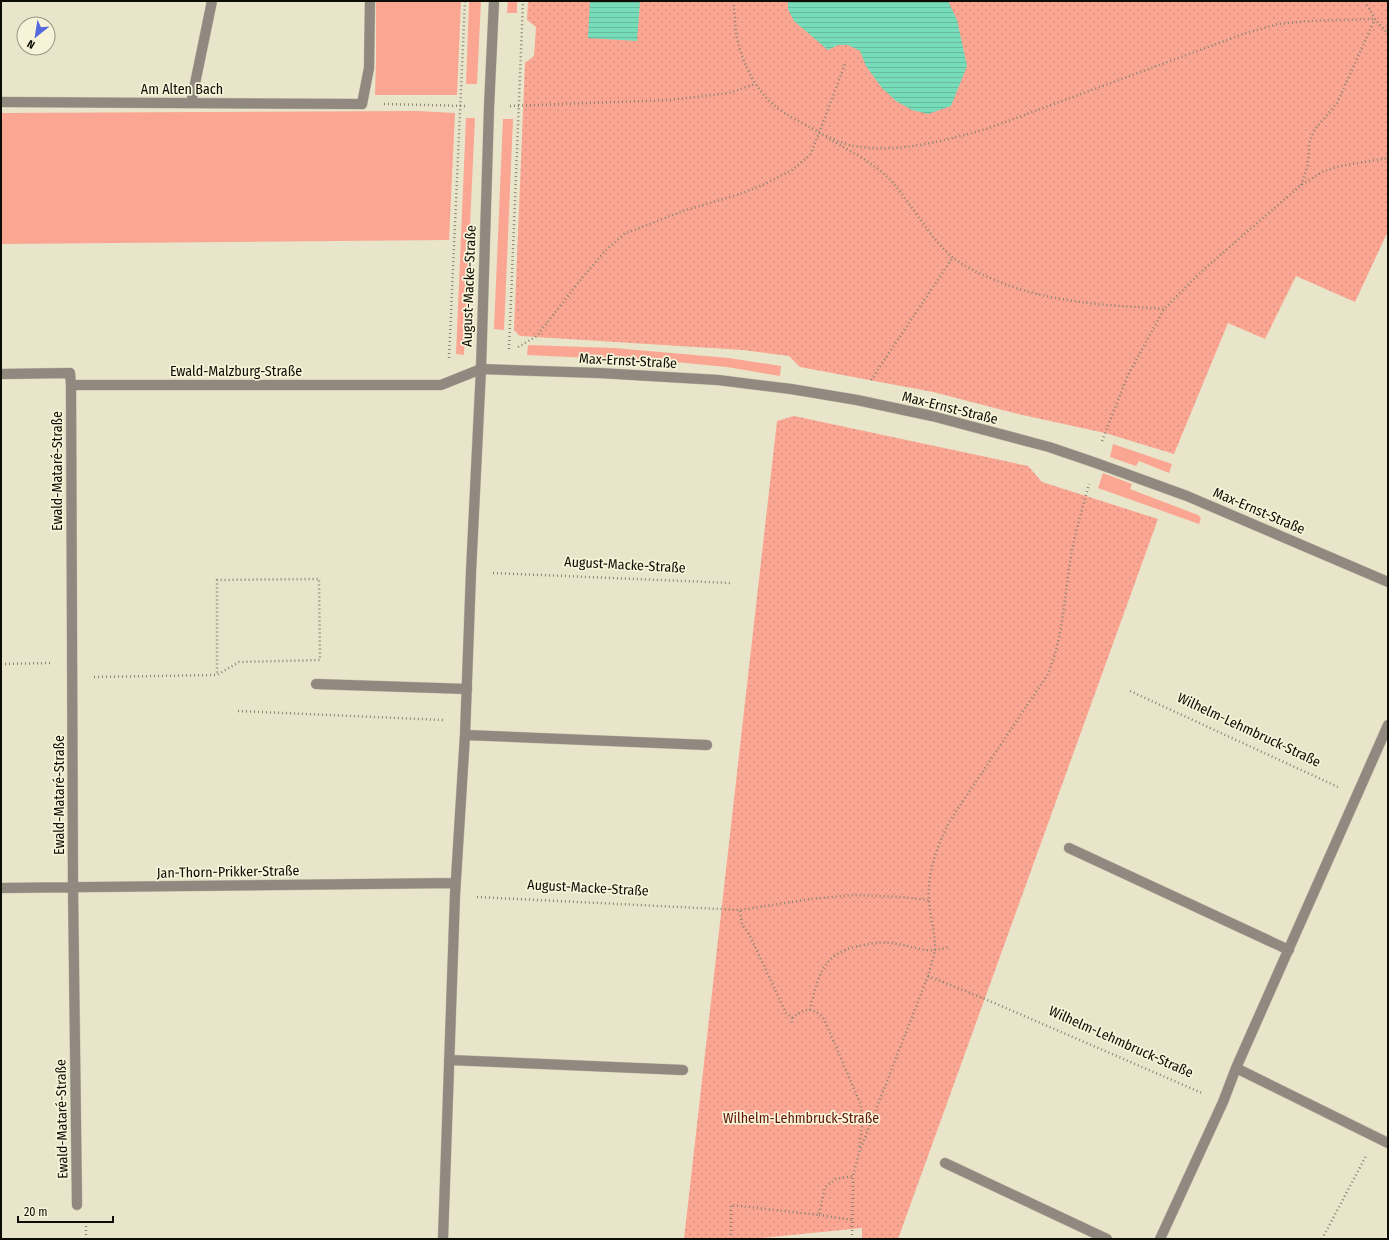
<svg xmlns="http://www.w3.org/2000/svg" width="1389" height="1240" viewBox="0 0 1389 1240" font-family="'Fira Sans Condensed',sans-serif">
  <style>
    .green { fill: #faa693 }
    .park { fill: url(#park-dots) }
    .water { fill: url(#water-rules) }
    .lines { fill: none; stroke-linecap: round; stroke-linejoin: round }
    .service-casing { stroke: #c6c2ab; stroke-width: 11 }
    .minor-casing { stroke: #c6c2ab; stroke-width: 11 }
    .path { stroke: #878573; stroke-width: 2.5; stroke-dasharray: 1 3; stroke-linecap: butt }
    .service { stroke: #918880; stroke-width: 10 }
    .minor { stroke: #918880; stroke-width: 10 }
    .labels { text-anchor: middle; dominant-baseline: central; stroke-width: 3.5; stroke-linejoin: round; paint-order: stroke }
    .street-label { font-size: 14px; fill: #0e0d05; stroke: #f6f3d8 }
    .park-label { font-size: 14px; fill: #601406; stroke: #f6f3d8 }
  </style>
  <defs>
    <pattern id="park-dots" width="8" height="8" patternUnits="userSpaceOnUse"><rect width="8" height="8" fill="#faa693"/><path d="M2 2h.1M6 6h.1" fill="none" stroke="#d58e7d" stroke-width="1.8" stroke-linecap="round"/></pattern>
    <pattern id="water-rules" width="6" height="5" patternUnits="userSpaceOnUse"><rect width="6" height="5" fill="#76dcba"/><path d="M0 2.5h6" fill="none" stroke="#65bc9e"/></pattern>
  </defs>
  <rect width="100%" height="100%" fill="#e9e5cb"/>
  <!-- green -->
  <path class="green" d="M376 1H461L457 95H375L376 61Z
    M469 1H481L477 84H466Z
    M508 1H517V13H507Z
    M417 111 455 113 449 240 1 244V113Z
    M466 118H475L464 355 456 354Z
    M503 119H513L504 330 494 329Z
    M528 345 614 348 729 358 781 366 780 376 727 367 675 362 527 355Z
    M1113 444 1172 464 1169 473 1139 461 1136 466 1110 457Z
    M1103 473 1132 484 1130 489 1198 515 1201 518 1199 524 1098 488Z"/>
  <!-- park -->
  <path class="park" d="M528 1H1388V231L1355 302 1296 276 1265 339 1228 323 1174 454 1105 433 1018 414 933 392 800 367 789 356 743 350 520 336 514 330 525 63 534 56 536 27 527 20Z
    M794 416 1028 466 1042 482 1158 519 898 1239H862V1228L753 1239H684L777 421Z"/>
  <!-- water -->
  <path class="water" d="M590 1H640L637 41 588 38Z
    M788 1H948L957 20 967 66 951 106 928 114 912 110 896 101 882 88 866 66 860 51 848 45H838L828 50 794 21 788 9Z"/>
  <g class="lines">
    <!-- service casing -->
    <g class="service-casing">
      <path id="service" d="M191 103 212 1
        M362 104 369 68 370 1
        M316 684 467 689"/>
    </g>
    <!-- minor casing -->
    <g class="minor-casing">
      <path id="minor" d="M1 102 362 104
        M1 374 70 373 71 385H441L481 369 599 373 718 380 791 389 857 400 932 416 1049 447 1096 463 1187 496 1388 582
        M71 385 73 887 77 1205
        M465 735 707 745
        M1069 848 1289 950
        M1 888 455 883
        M449 1060 683 1070
        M1236 1068 1388 1143
        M945 1163 1107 1239
        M443 1239 455 895 465 735 471 572 481 369 489 108 494 1
        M1160 1239 1223 1102 1236 1068 1388 725"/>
    </g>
    <!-- path -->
    <path class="path" d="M733 1C735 13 735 26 737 38 743 65 757 94 780 110 793 119 807 125 820 133
      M1365 1 1375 19 1388 34
      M384 104 467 106
      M510 106 669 100 729 93 755 84
      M819 133C830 137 842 144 854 146 897 154 948 140 989 128L1246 33 1278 24 1307 21 1375 19
      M826 137C847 150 872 161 889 179 912 203 927 235 952 257 965 267 980 274 995 280 1049 303 1106 305 1164 309
      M1301 185 1307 168 1309 153V143L1315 129 1337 103 1375 19
      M518 347 537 336 581 279 605 251 624 234 683 211 740 194 765 184 792 170 803 161 810 155 819 133 845 64
      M509 349 523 1
      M449 358 465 1
      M871 380 953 257
      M1102 441 1128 375 1164 309 1203 270 1301 185 1322 172 1340 166 1388 158
      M493 573 731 583
      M1 664 50 663
      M94 677 217 675 239 662 320 660 319 579 217 580V675
      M1130 691 1338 787
      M238 711 443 720
      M477 897 740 910 811 899 853 895 902 897 929 900
      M740 911 742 924 750 936 786 1013 792 1018V1025
      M928 976 985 999 1202 1093
      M810 1010C818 974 824 951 864 945 873 943 882 942 891 943 903 944 913 948 925 950 933 951 941 949 949 947
      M792 1018C805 1008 812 1006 824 1019L861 1105 862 1127 859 1149
      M819 1215 852 1220
      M86 1226V1239
      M731 1239V1205L819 1215 825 1187 836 1179 853 1176
      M852 1239 853 1176 859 1153 928 976C930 967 934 957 935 949 935 932 930 916 929 900 927 872 938 843 951 819L1048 674C1063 637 1064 601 1070 562 1074 536 1082 510 1089 484
      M1322 1239 1366 1156"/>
    <!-- service -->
    <use href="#service" class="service"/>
    <!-- minor -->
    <use href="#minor" class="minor"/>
  </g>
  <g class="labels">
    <!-- street labels -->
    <g class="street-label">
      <text x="182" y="89">Am Alten Bach</text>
      <text transform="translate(469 286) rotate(-88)">August-Macke-Straße</text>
      <text transform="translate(628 361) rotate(3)">Max-Ernst-Straße</text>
      <text x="236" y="371">Ewald-Malzburg-Straße</text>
      <text transform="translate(950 408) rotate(14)">Max-Ernst-Straße</text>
      <text transform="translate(57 471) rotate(-90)">Ewald-Mataré-Straße</text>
      <text transform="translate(1259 511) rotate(23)">Max-Ernst-Straße</text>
      <text transform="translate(625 565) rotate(3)">August-Macke-Straße</text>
      <text transform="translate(1249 730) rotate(25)">Wilhelm-Lehmbruck-Straße</text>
      <text transform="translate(59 795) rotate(-90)">Ewald-Mataré-Straße</text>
      <text transform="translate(228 872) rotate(-1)">Jan-Thorn-Prikker-Straße</text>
      <text transform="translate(588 888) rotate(3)">August-Macke-Straße</text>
      <text transform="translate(1121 1042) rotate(24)">Wilhelm-Lehmbruck-Straße</text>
      <text transform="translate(62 1119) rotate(-91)">Ewald-Mataré-Straße</text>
    </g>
    <!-- park labels -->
    <g class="park-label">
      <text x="801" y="1118">Wilhelm-Lehmbruck-Straße</text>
    </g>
  </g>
  <!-- border -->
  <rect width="1389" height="1240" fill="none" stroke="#0e0d05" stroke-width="4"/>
  <!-- north arrow -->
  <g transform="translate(36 36) rotate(210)"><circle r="19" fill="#f6f3d8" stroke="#999784"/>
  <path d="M0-3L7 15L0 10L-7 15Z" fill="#566ae0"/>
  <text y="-6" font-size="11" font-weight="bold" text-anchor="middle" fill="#0e0d05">N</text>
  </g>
  <!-- scale -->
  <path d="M18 1216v6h95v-6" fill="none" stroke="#0e0d05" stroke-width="2"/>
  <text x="24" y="1216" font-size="12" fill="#0e0d05" stroke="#f6f3d8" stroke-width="3" paint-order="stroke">20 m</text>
</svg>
